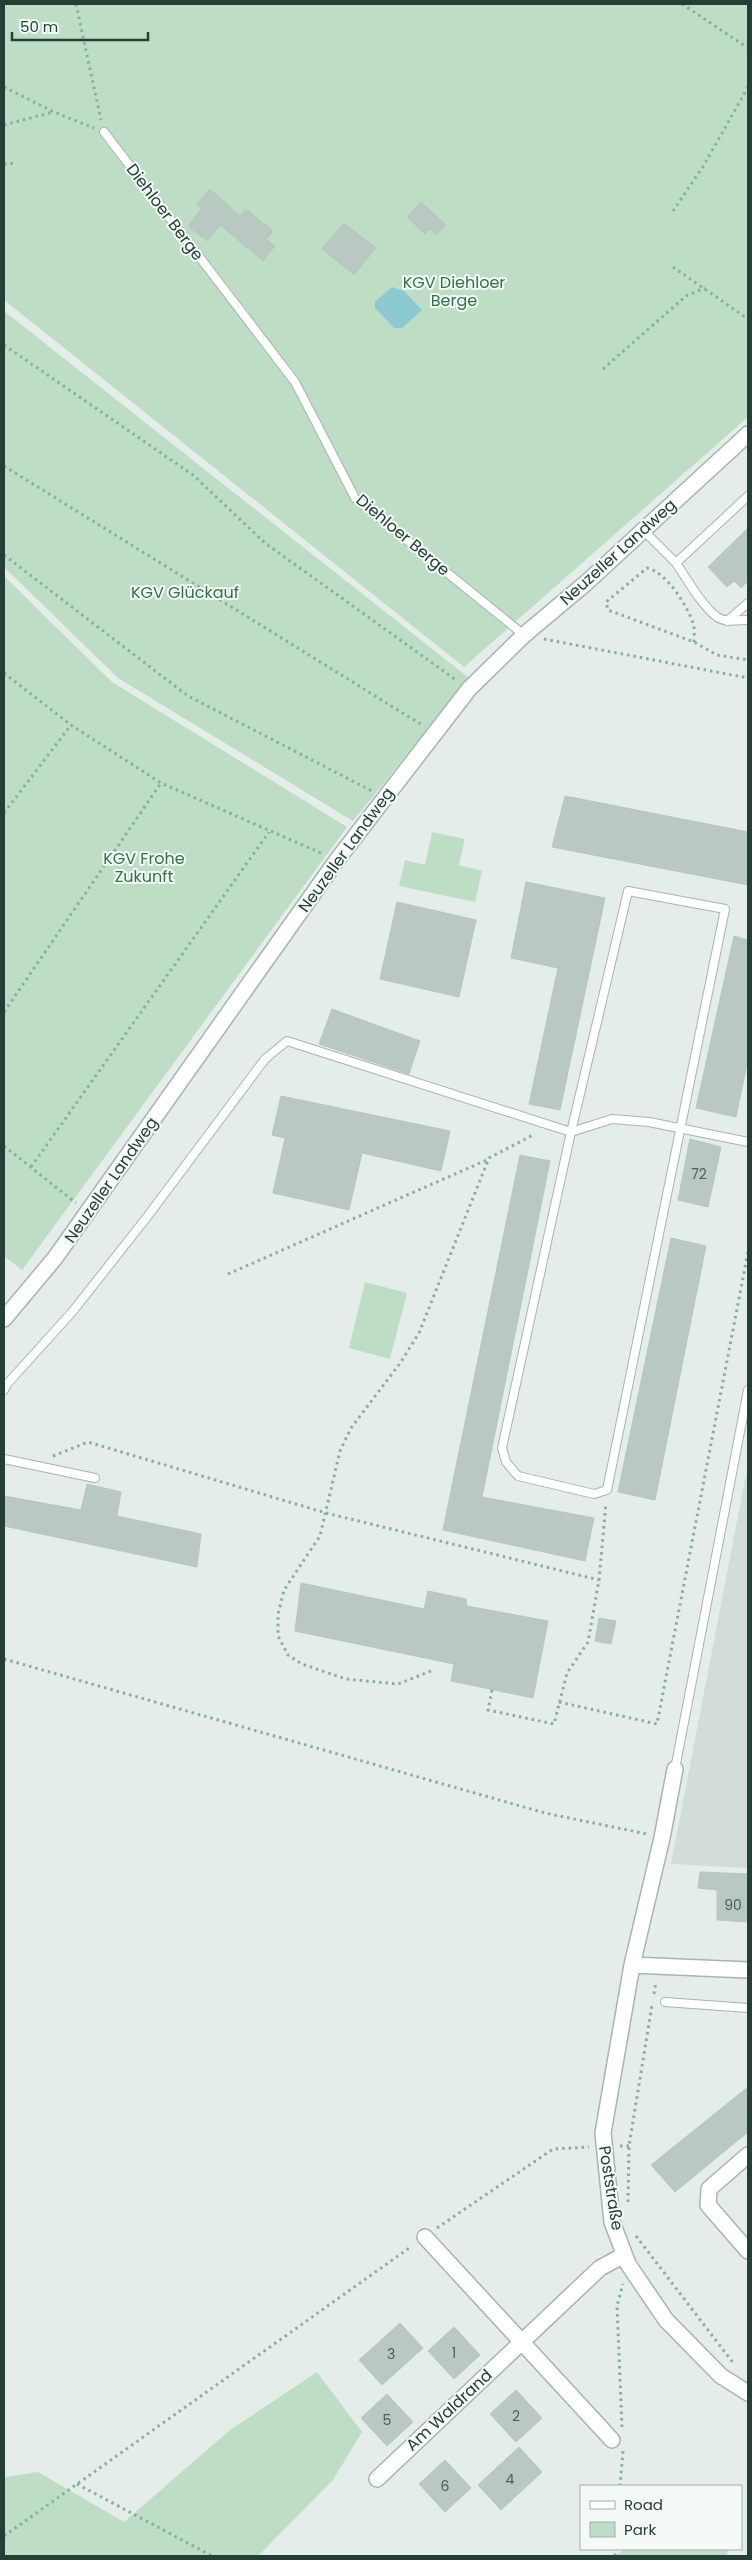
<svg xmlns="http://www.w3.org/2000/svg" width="752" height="2560" viewBox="0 0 752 2560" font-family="Poppins,sans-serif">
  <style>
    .built { fill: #d2ddd7 }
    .green { fill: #bddec5 }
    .water { fill: #8cc9d1 }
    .building { fill: #b9c8c1; stroke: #b6c7bf }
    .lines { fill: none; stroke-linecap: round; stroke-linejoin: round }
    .lane-casing { stroke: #a6b5b0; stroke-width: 10 }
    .street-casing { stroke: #a6b5b0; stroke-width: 18 }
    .path { stroke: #84b0a1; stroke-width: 3; stroke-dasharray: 2.5 4; stroke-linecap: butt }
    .lane { stroke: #fff; stroke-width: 8 }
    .street { stroke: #fff; stroke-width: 15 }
    .labels { text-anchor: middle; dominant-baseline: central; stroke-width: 4; stroke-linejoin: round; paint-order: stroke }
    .number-label { font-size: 14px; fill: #486159 }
    .street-label { font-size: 16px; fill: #233f36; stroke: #f4f9f7 }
    .park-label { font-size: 16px; fill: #2d7547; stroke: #f4f9f7 }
  </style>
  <rect width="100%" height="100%" fill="#e4ede9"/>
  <!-- built -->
  <path class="built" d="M748 1464V1868L671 1864Z"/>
  <!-- green -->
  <path class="green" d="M4 4H748V417L464 667 4 300Z
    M4 311 469 678 353 821 118 678 4 567Z
    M4 576 112 682 347 827 22 1270 4 1256Z
    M432 832 465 839 459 865 482 871 475 902 399 886 405 860 425 865Z
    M365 1282 407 1293 390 1359 349 1348Z
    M317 2372 362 2432 333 2480 258 2556H4V2477L38 2472 124 2522 230 2430Z
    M625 2549H729L726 2556H615Z"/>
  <!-- water -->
  <path class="water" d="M392 287 404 291 422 310 402 328H394L375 308V302Z"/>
  <!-- building -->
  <path class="building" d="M210 189 240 216 246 209 273 231 266 239 275 246 263 261 220 225 207 241 188 226 202 208 197 204Z
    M421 202 446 225 436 235 430 229 425 234 407 217Z
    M344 223 376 248 354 275 322 249Z
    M748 528V581L741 588 734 581 727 587 708 567Z
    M565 796 748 832V885L552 847Z
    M526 882 605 898 560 1110 529 1104 558 968 511 958Z
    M397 902 476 920 459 997 380 979Z
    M734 936 748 940V1059L736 1117 696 1108Z
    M332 1009 420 1041 409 1074 319 1044Z
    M281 1096 450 1131 441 1171 362 1153 349 1210 273 1193 285 1138 272 1135Z
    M690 1139 721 1147 708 1207 678 1200Z
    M520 1155 550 1161 482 1497 594 1518 585 1561 443 1530Z
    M671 1238 706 1246 655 1500 618 1492Z
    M87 1484 121 1492 117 1516 201 1534 197 1567 4 1526V1496L81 1510Z
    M301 1583 424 1609 428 1591 466 1599 467 1606 548 1621 533 1698 451 1681 454 1664 295 1631Z
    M599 1618 616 1621 611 1644 595 1641Z
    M700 1872 748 1874V1922L717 1920V1890L698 1888Z
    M748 2087V2132L675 2192 651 2165Z
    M400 2323 423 2348 382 2385 359 2360Z
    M454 2327 480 2355 454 2379 428 2351Z
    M516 2390 542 2418 516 2442 490 2414Z
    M387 2394 413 2422 387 2446 361 2418Z
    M519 2447 542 2472 501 2510 478 2485Z
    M445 2460 471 2488 445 2512 419 2484Z"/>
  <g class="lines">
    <!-- lane casing -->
    <g class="lane-casing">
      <path id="lane" d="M104 132 295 382 355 498 524 635
        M644 531 676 563 748 496
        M676 563C687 579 702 606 717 617 726 623 738 620 748 620
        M727 621 748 603
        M628 891 725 909 607 1490 594 1494 518 1476 506 1462 502 1448 571 1132Z
        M4 1390 7 1384 73 1311 147 1217 265 1059 287 1041 571 1132 612 1119 649 1122 748 1142
        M4 1459 95 1478
        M675 1769 748 1390
        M665 2002 748 2008"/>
    </g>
    <!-- street casing -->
    <g class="street-casing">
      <path id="street" d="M4 1319 55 1258 337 860 469 689 524 635 586 583 748 434
        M675 1769 662 1838 632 1965 603 2133 612 2222 628 2264 666 2320 721 2376 748 2393
        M632 1965 748 1970
        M748 2155 709 2189 708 2205 748 2251
        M425 2237 612 2440
        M377 2479 600 2268 624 2255"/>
    </g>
    <!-- path -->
    <path class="path" d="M76 4 101 120
      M682 4 748 48
      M4 87 54 112 94 128
      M4 125 53 112
      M4 164 16 163
      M673 211 704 165 748 87
      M673 267 748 319
      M4 345 193 475 265 543 456 680
      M603 369 686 296 705 288
      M4 466 422 725
      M4 555 188 696 372 791
      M544 639 748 678
      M694 642C694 636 695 629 693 623 687 605 666 572 647 568L606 602 608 610 694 642 717 655 748 660
      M4 673 71 725 161 783 323 854
      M4 813 71 725
      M4 1012 161 783
      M4 1146 76 1203
      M31 1167 269 832
      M228 1274 489 1159
      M53 1456 88 1442 326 1513 599 1580
      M4 1659 545 1813 647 1834
      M431 1671 398 1684 346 1679 302 1664 288 1655 278 1636V1614L284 1590 320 1536 340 1451 351 1428 401 1362 419 1333 489 1158 535 1134
      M492 1690 488 1710 554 1724 567 1673 588 1642 599 1580 606 1503
      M559 1702 657 1724 748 1252
      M654 1994 656 1981
      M620 2146H629
      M628 2202 629 2146 652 2005
      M437 2228 553 2149 589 2147
      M636 2236 734 2364
      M622 2427 617 2306 623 2284
      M77 2484 212 2556
      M620 2486 623 2451
      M4 2536 412 2246
      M615 2556V2549"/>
    <!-- lane -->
    <use href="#lane" class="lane"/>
    <!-- street -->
    <use href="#street" class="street"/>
  </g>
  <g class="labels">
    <!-- number labels -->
    <g class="number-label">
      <text x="699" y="1174">72</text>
      <text x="733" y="1905">90</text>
      <text x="454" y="2353">1</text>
      <text x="391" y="2354">3</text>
      <text x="516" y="2416">2</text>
      <text x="387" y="2420">5</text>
      <text x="510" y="2479">4</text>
      <text x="445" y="2486">6</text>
    </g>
    <!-- street labels -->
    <g class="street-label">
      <text transform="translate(165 212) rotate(53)">Diehloer Berge</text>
      <text transform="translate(403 535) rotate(40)">Diehloer Berge</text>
      <text transform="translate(618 552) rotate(-42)">Neuzeller Landweg</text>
      <text transform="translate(346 850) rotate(-54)">Neuzeller Landweg</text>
      <text transform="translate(111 1180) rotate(-55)">Neuzeller Landweg</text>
      <text transform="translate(611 2188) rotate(81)">Poststraße</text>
      <text transform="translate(449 2410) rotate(-43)">Am Waldrand</text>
    </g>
    <!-- park labels -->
    <g class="park-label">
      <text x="454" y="282">KGV Diehloer<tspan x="454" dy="18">Berge</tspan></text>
      <text x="185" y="592">KGV Glückauf</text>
      <text x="144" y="858">KGV Frohe<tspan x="144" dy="18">Zukunft</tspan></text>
    </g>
  </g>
  <!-- border -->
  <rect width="752" height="2560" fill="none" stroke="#233f36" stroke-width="10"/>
  <!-- legend -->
  <rect x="580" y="2485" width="162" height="65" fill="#f4f9f7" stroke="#a0afaa"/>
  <rect x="590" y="2501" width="25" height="8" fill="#ffffff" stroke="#a0afaa"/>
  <text x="624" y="2510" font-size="15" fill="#233f36">Road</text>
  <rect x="590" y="2522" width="25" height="15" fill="#bddec5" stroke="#a0afaa"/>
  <text x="624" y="2535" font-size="15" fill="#233f36">Park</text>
  <!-- scale -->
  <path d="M12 32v8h136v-8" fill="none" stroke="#233f36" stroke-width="2.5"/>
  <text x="20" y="32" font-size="15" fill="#233f36" stroke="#f4f9f7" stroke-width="4" paint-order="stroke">50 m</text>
</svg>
